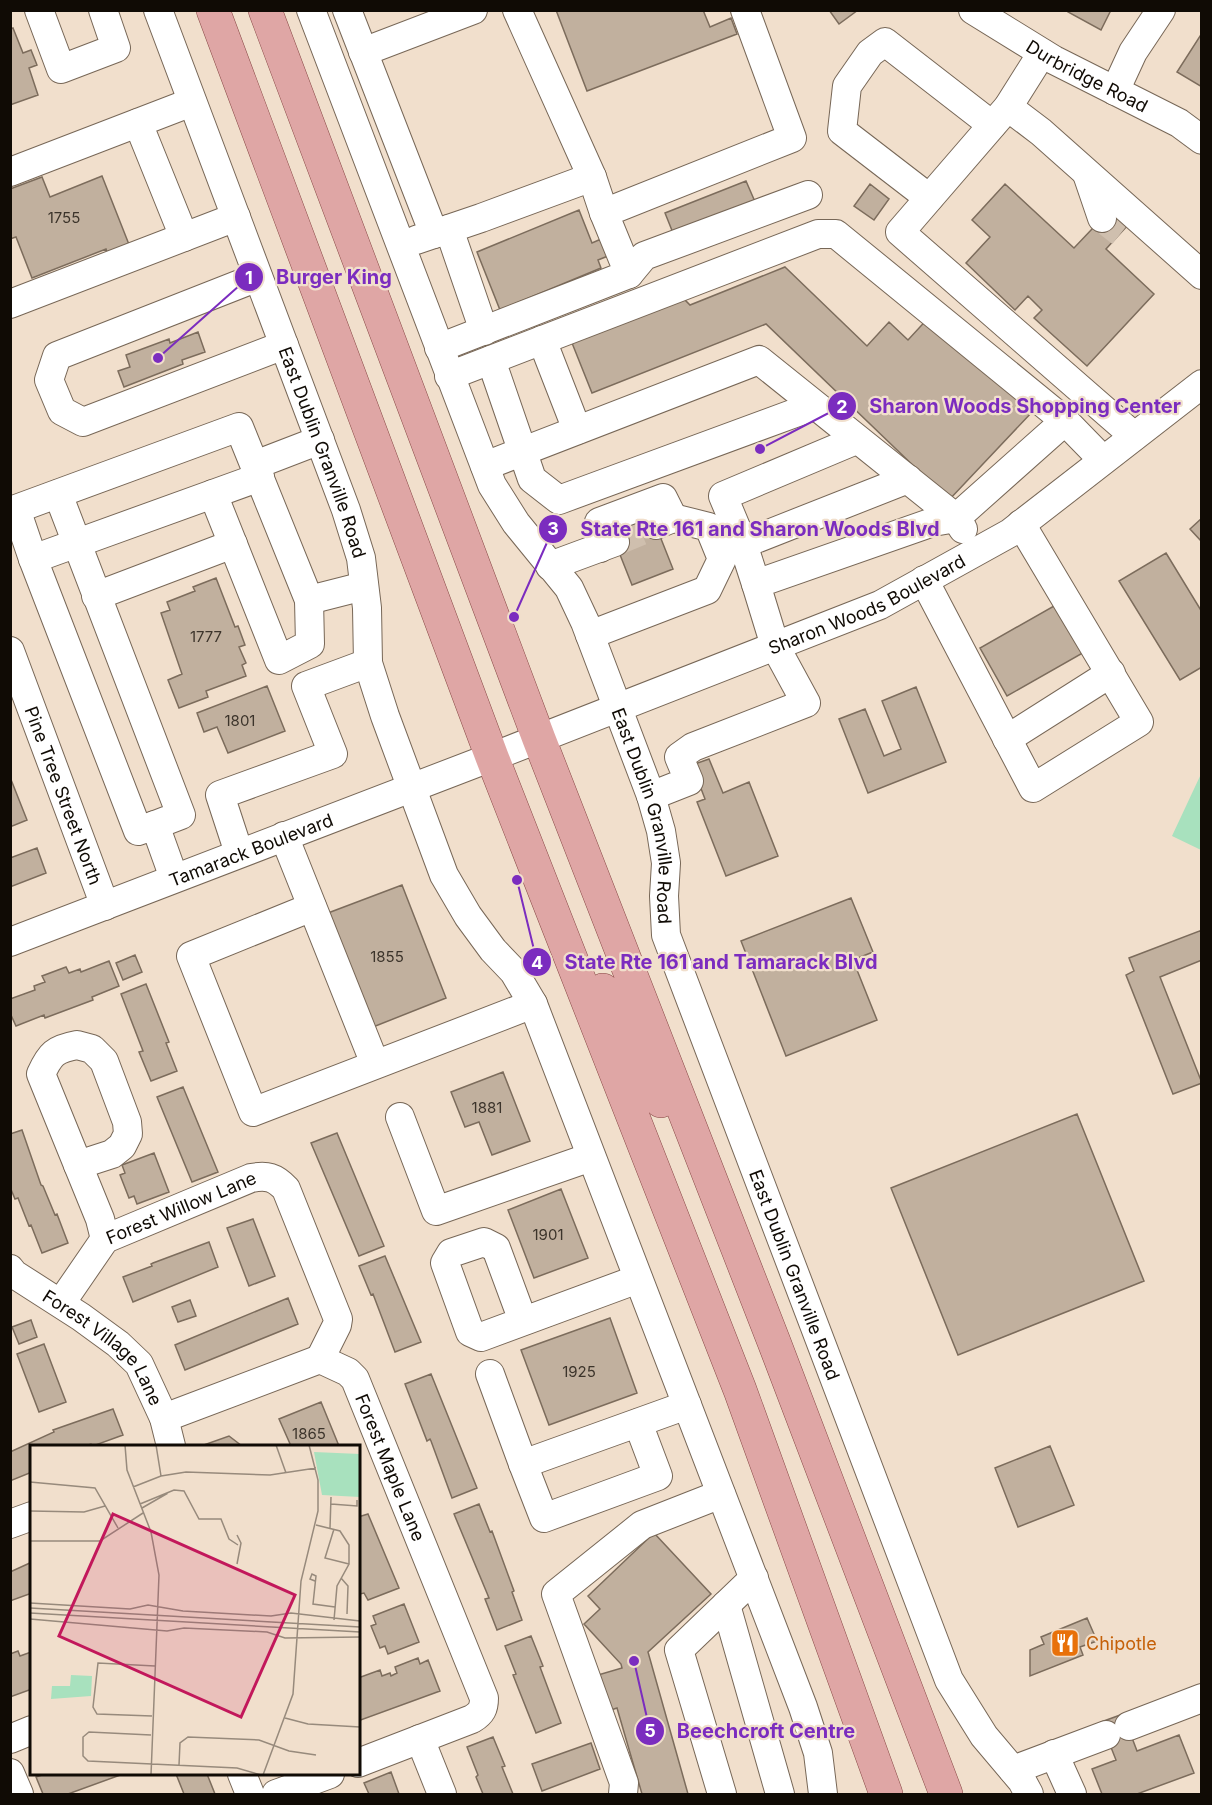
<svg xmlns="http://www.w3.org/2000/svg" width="1212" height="1805" viewBox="0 0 1212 1805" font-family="Inter,sans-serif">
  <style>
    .green { fill: #a8e1be }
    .building { fill: #c1b09e; stroke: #7c6c5c; stroke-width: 1.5 }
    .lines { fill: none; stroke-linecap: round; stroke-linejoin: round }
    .minor-tunnel { stroke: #cfbfae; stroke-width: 28; stroke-dasharray: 28 14; stroke-linecap: butt }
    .minor-casing { stroke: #776757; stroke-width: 30 }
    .major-casing { stroke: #884946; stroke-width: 34 }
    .minor { stroke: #fff; stroke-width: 28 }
    .major { stroke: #dfa6a5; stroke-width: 33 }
    .labels { text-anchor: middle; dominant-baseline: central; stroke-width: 4.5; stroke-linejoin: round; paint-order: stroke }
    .number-label { font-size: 15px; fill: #3c342b }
    .street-label { font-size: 18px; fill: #100b05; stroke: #f1dfcc }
    .food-label { font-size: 18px; fill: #c56008; stroke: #f1dfcc; text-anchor: start }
    .inset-road { fill: none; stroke: #978a7c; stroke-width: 1.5 }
    .view { fill: #c2185b; fill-opacity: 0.15; stroke: #c2185b; stroke-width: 3 }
    .inset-edge { fill: none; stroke: #100b05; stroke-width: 3 }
    .leader { fill: none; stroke: #7b2cbf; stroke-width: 2 }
    .callout-dot { fill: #7b2cbf; stroke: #f1dfcc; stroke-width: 2 }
    .mark-label { font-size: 18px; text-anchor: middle; font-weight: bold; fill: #fff }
    .callout-label { font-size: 20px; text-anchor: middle; font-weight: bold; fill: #7b2cbf; stroke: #f1dfcc; stroke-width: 4.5; stroke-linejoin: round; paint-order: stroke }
  </style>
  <rect width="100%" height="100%" fill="#f1dfcc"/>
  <!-- green -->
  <path class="green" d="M1201 774V850L1172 836Z"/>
  <!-- building -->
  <path class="building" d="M556 10H703L710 27 731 18 737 34 587 91Z
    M829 10H858L839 24Z
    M1069 10H1111L1101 30 1068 12Z
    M13 28 23 53 31 50 37 65 29 68 38 95 10 105V29Z
    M1202 33V87L1177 72Z
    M102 176 130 247 108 255 106 249 32 278 16 237 10 239V189L42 177 50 197Z
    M746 181 756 204 675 238 665 213Z
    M870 184 889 199 874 220 854 206Z
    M1005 184 1074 248 1110 210 1127 226 1106 249 1154 294 1087 366 1034 318 1042 310 1028 296 1015 310 966 263 990 237 972 220Z
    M579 210 592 243 601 239 608 256 598 260 601 268 500 310 477 252Z
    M785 267 867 346 889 322 908 340 931 315 1033 411 949 500 766 324 592 393 572 343 683 298 690 305Z
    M198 332 205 352 182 360 183 364 124 387 118 371 130 367 126 355 169 339 170 343Z
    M652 516 673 569 632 585 611 532Z
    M1202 518V542L1190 529Z
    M1166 553 1202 612V667L1180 680 1119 581Z
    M216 578 235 627 238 626 245 645 239 647 246 663 242 665 246 676 206 691 208 697 179 708 168 680 182 674 161 613 170 610 167 602 195 591 193 587Z
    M1061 602 1088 650 1007 696 980 648Z
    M267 686 285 731 228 753 217 727 204 732 197 713Z
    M916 687 946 762 868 793 839 719 865 709 884 756 901 749 882 701Z
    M709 759 723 793 749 782 778 856 726 876 697 802 705 799 692 765Z
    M10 777 27 820 10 827Z
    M37 848 46 873 10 887V858Z
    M402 885 446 998 373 1027 328 913Z
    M851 898 873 952 853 960 877 1020 786 1056 741 941Z
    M1202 930V960L1160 977 1202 1083 1173 1094 1126 975 1134 971 1129 958Z
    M135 955 142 972 123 980 116 963Z
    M109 961 119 986 92 997 93 1000 45 1018 44 1015 16 1026 10 1013V999L35 990 34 986 45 982 42 976 66 967 69 973 80 969 81 972Z
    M146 984 169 1042 166 1043 177 1071 151 1081 139 1052 143 1051 121 994Z
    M503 1072 530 1141 492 1155 479 1122 465 1127 451 1092Z
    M183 1087 218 1172 192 1182 157 1097Z
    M1077 1114 1144 1281 958 1355 891 1188Z
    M22 1130 41 1185 43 1186 55 1215 57 1214 68 1243 42 1253 31 1225 29 1226 18 1198 15 1199 10 1187V1134Z
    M337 1133 384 1246 359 1256 311 1143Z
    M154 1153 169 1192 137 1204 134 1196 129 1198 120 1175 125 1173 122 1165Z
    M561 1189 588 1258 534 1278 508 1210Z
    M253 1219 275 1276 249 1286 227 1228Z
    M209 1242 218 1267 133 1302 123 1277 152 1266 151 1264 153 1263Z
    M385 1256 421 1342 395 1352 373 1294 371 1295 359 1266Z
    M288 1298 298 1324 185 1370 175 1345Z
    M190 1300 196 1316 178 1322 172 1307Z
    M610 1318 637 1393 549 1425 521 1350Z
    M31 1320 37 1337 19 1344 12 1327Z
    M44 1344 66 1402 39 1412 17 1354Z
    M431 1374 477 1488 452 1498 431 1441 430 1439 427 1441 405 1384Z
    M321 1402 339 1446H291L279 1419Z
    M113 1409 123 1435 93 1446 91 1444 85 1446H32V1472L10 1481V1452L54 1432 53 1430Z
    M229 1436 242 1446H201Z
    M1050 1446 1074 1505 1018 1527 995 1468Z
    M479 1504 490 1532 492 1531 514 1591 512 1592 522 1620 497 1630 485 1599 489 1598 454 1514Z
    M368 1514 399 1588 368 1600 364 1593 360 1594 358 1591V1517Z
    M654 1533 711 1594 648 1652 688 1794H642L617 1708 608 1711 598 1675 622 1668 621 1664 584 1624 600 1609 588 1596Z
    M32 1562V1593L10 1601V1572Z
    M404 1604 419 1642 388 1654 385 1646 380 1648 371 1626 376 1624 373 1616Z
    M1087 1618 1097 1641 1080 1647 1083 1655 1030 1676V1650L1044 1644 1041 1637Z
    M531 1636 543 1666 540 1667 561 1723 536 1733 513 1675 516 1674 505 1646Z
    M18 1651 20 1656 31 1652 32 1689 10 1697V1654Z
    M418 1658 420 1664 428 1660 440 1691 358 1721V1678L380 1670 382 1676 390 1673 391 1676 397 1673 395 1667Z
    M1123 1714 1137 1751 1179 1735 1194 1773 1137 1794H1102L1092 1769 1116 1760 1101 1722Z
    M493 1737 505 1766 502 1767 513 1794H483L476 1777 478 1775 467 1747Z
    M591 1743 600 1769 542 1791 532 1764Z
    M391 1772 399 1794H369L364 1783Z
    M45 1774H123L68 1794H43L36 1777Z
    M176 1774H207L215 1794H184Z"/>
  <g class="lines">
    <!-- minor-tunnel -->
    <path class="minor-tunnel" d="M1102 218 1121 233
      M615 542 656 525"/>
    <!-- minor casing -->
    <g class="minor-casing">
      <g id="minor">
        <path d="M39 10 61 69 116 48 103 10"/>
        <path id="s1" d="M158 10 346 510 361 558 367 608 368 663 385 716 444 875 468 916 493 950 514 972 533 1004 803 1707 818 1753 823 1794"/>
        <path id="s2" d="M311 10 492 485 516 523 569 588 585 622 651 796 661 831 666 863 664 896 666 935 949 1680 984 1736 1022 1781 1029 1794"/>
        <path d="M347 10 434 234"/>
        <path d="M517 10 592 177 604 213"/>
        <path id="s3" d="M973 10 1054 60 1179 123 1202 140"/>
        <path d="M363 52 473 10"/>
        <path d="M1042 53 1008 107 900 232 1134 436"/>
        <path d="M1115 91 1133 52 1161 10"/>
        <path d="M1008 107 1041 132 1202 275"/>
        <path d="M138 123 184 237"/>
        <path d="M10 172 192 102"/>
        <path d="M1087 174 1102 218"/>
        <path d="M929 198 842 131 847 86 870 53 885 42 992 125"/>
        <path d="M449 229 484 331"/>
        <path d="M416 240 481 218 592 177"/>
        <path d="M629 274 644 256 808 195"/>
        <path d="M258 277 57 356 49 380 62 411 83 422 284 345"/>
        <path d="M10 304 236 217"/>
        <path d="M542 340 577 430"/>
        <path d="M439 348 629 274 604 213 792 138 745 10"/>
        <path d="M491 360 532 479 559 500 814 406"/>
        <path d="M449 376 818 234H836L1065 421 1103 460"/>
        <path d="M255 465 320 440"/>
        <path d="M485 466 759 360 956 518 963 529"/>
        <path d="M58 494 181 815 155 825"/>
        <path d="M743 544 908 479"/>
        <path d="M600 548 599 522 663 498 673 518"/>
        <path d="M33 559 16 509 239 427 309 600 310 644 279 660 213 494"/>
        <path d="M550 566 615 542"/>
        <path d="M924 580 1033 788 1139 722 1021 524"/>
        <path d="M756 584 743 544 723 496 856 440"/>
        <path d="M96 596 233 544"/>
        <path d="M309 600 364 586"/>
        <path d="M590 635 707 590 722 559 709 527 673 518 656 525"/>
        <path id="s4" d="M10 651 105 906"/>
        <path d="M1007 739 1111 673"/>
        <path d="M651 796 689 781 679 757 693 747 806 703 775 646 756 584 933 522 956 518 1065 421"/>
        <path d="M284 836 375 1064"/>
        <path d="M239 853 220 795 333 754 306 686 368 663"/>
        <path d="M174 878 155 825 138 831 33 559 260 477"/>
        <path d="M312 907 191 956 253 1112 533 1004"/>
        <path id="s5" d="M10 942 492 757 880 605 1010 533 1202 384"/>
        <path d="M77 1045 92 1049 104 1061 127 1122 128 1134 122 1146 112 1154 78 1165 41 1074C50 1054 55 1049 77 1045Z"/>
        <path d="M400 1117 436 1211 591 1157"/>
        <path d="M78 1165 100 1219 105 1239"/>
        <path id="s6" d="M10 1269 14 1274 81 1317 118 1344 139 1364 164 1418 171 1446"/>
        <path id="s7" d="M61 1303 105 1239 251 1178C267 1175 275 1177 286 1189L338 1319 337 1325 320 1359"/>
        <path d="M523 1321 496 1248 484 1242 451 1253 445 1263 470 1332 481 1337 638 1279"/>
        <path id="s8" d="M320 1359 348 1372 355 1379 484 1698C484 1708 482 1713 472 1719L358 1763"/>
        <path d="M490 1374 523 1464 687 1405"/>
        <path d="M164 1418 320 1359"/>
        <path d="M523 1464 544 1518 658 1476 638 1423"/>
        <path d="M10 1524 32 1516"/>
        <path d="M726 1605 780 1794"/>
        <path d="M1129 1726 1202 1698"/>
        <path d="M10 1739 32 1730"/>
        <path d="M420 1739 442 1794"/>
        <path d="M1054 1754 1072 1794"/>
        <path d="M1013 1770 1106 1735"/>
        <path d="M10 1773 19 1794"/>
        <path d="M242 1774 250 1794"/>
        <path d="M276 1794 330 1774"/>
        <path d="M623 1794 624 1783 556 1594 642 1525 721 1494"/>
        <path d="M722 1794 679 1650 754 1578"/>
      </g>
    </g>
    <!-- major casing -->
    <g class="major-casing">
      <path id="major" d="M213 10 492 757 740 1390 886 1794
        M265 10 539 739 774 1342 946 1794
        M603 990 661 1101"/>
    </g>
    <!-- minor -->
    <use href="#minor" class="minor"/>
    <!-- major -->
    <use href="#major" class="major"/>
  </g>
  <!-- icons -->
  <defs>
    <g id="restaurant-square" transform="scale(1.5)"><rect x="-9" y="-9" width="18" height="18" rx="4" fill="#e8710a" stroke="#f1dfcc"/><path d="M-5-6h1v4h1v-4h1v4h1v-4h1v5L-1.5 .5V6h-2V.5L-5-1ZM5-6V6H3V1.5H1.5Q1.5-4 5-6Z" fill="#fff"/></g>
  </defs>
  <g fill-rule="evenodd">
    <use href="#restaurant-square" x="1065" y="1643"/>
  </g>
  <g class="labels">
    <!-- number labels -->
    <g class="number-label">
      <text x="64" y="217">1755</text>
      <text x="206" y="636">1777</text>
      <text x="240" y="720">1801</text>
      <text x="387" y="956">1855</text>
      <text x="487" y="1107">1881</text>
      <text x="548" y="1234">1901</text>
      <text x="579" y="1371">1925</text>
      <text x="309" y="1433">1865</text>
    </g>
    <!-- street labels -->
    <g class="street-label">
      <text stroke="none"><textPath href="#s3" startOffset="132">Durbridge Road</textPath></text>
      <text stroke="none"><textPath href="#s1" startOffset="472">East Dublin Granville Road</textPath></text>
      <text stroke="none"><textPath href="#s5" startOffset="921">Sharon Woods Boulevard</textPath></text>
      <text stroke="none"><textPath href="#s4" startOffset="154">Pine Tree Street North</textPath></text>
      <text stroke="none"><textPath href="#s2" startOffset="879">East Dublin Granville Road</textPath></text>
      <text stroke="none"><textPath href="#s5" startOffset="258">Tamarack Boulevard</textPath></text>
      <text stroke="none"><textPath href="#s7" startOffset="160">Forest Willow Lane</textPath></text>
      <text stroke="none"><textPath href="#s2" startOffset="1365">East Dublin Granville Road</textPath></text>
      <text stroke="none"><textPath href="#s6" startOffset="124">Forest Village Lane</textPath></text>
      <text stroke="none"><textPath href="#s8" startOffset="136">Forest Maple Lane</textPath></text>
    </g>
    <!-- food labels -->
    <g class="food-label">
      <text x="1086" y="1643">Chipotle</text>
    </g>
  </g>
  <!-- overview -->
  <g transform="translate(30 1445)">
    <rect width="330" height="330" fill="#f1dfcc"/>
    <path d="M284 7 330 9V52L292 50ZM41 230 62 231 61 251 21 254 22 241H40Z" fill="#a8e1be"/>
    <path class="inset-road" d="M95 0 97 25 121 87 129 130 121 330M126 0 131 31M246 0 256 28M0 37 65 43 88 83M103 42 131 31 156 27 240 30 286 23M110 59 144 45 154 46 169 74H191L199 94 208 100M301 59 327 61V55M112 63 138 48M0 66 54 67 75 61M286 80 310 86 319 100V119L307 141 304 175M300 83 301 52M304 84 295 113 319 119M0 96H70L113 68M207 119 211 98 207 90M311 133 318 141 317 169M285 136 280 134 282 129 286 131 283 159 305 162M0 158 100 164 118 160 153 166 241 171 261 168 330 176M0 163 330 182M0 168 330 187M0 174 137 186 154 183 237 187 255 193 330 192M122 271 67 269 63 262 68 218 125 221M255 273 278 279 330 282M121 290 59 287 53 292V311L58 316 207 323 231 330M149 320 150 298 158 292 229 295 259 306 286 310M233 330 263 249 271 136 288 66V35L279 0"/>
    <path class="view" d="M83 69 265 150 211 272 29 191Z"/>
    <rect width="330" height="330" class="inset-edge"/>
  </g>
  <!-- callouts -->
  <path class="leader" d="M158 358L249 277M760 449L842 406M514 617L553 529M517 880L537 962M634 1661L650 1731"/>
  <g class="callout-dot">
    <circle cx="158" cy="358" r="6"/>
    <circle cx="760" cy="449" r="6"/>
    <circle cx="514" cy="617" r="6"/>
    <circle cx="517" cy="880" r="6"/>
    <circle cx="634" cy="1661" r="6"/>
    <circle cx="249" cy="277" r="15"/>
    <circle cx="842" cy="406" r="15"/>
    <circle cx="553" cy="529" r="15"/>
    <circle cx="537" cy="962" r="15"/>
    <circle cx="650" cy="1731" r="15"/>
  </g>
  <g class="mark-label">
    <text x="249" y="284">1</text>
    <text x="842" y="413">2</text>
    <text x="553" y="535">3</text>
    <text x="537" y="969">4</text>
    <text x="650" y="1737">5</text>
  </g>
  <g class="callout-label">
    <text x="334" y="284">Burger King</text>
    <text x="1025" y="413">Sharon Woods Shopping Center</text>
    <text x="760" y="536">State Rte 161 and Sharon Woods Blvd</text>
    <text x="721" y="969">State Rte 161 and Tamarack Blvd</text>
    <text x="766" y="1738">Beechcroft Centre</text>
  </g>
  <!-- border -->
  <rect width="1212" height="1805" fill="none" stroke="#100b05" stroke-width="24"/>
</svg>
